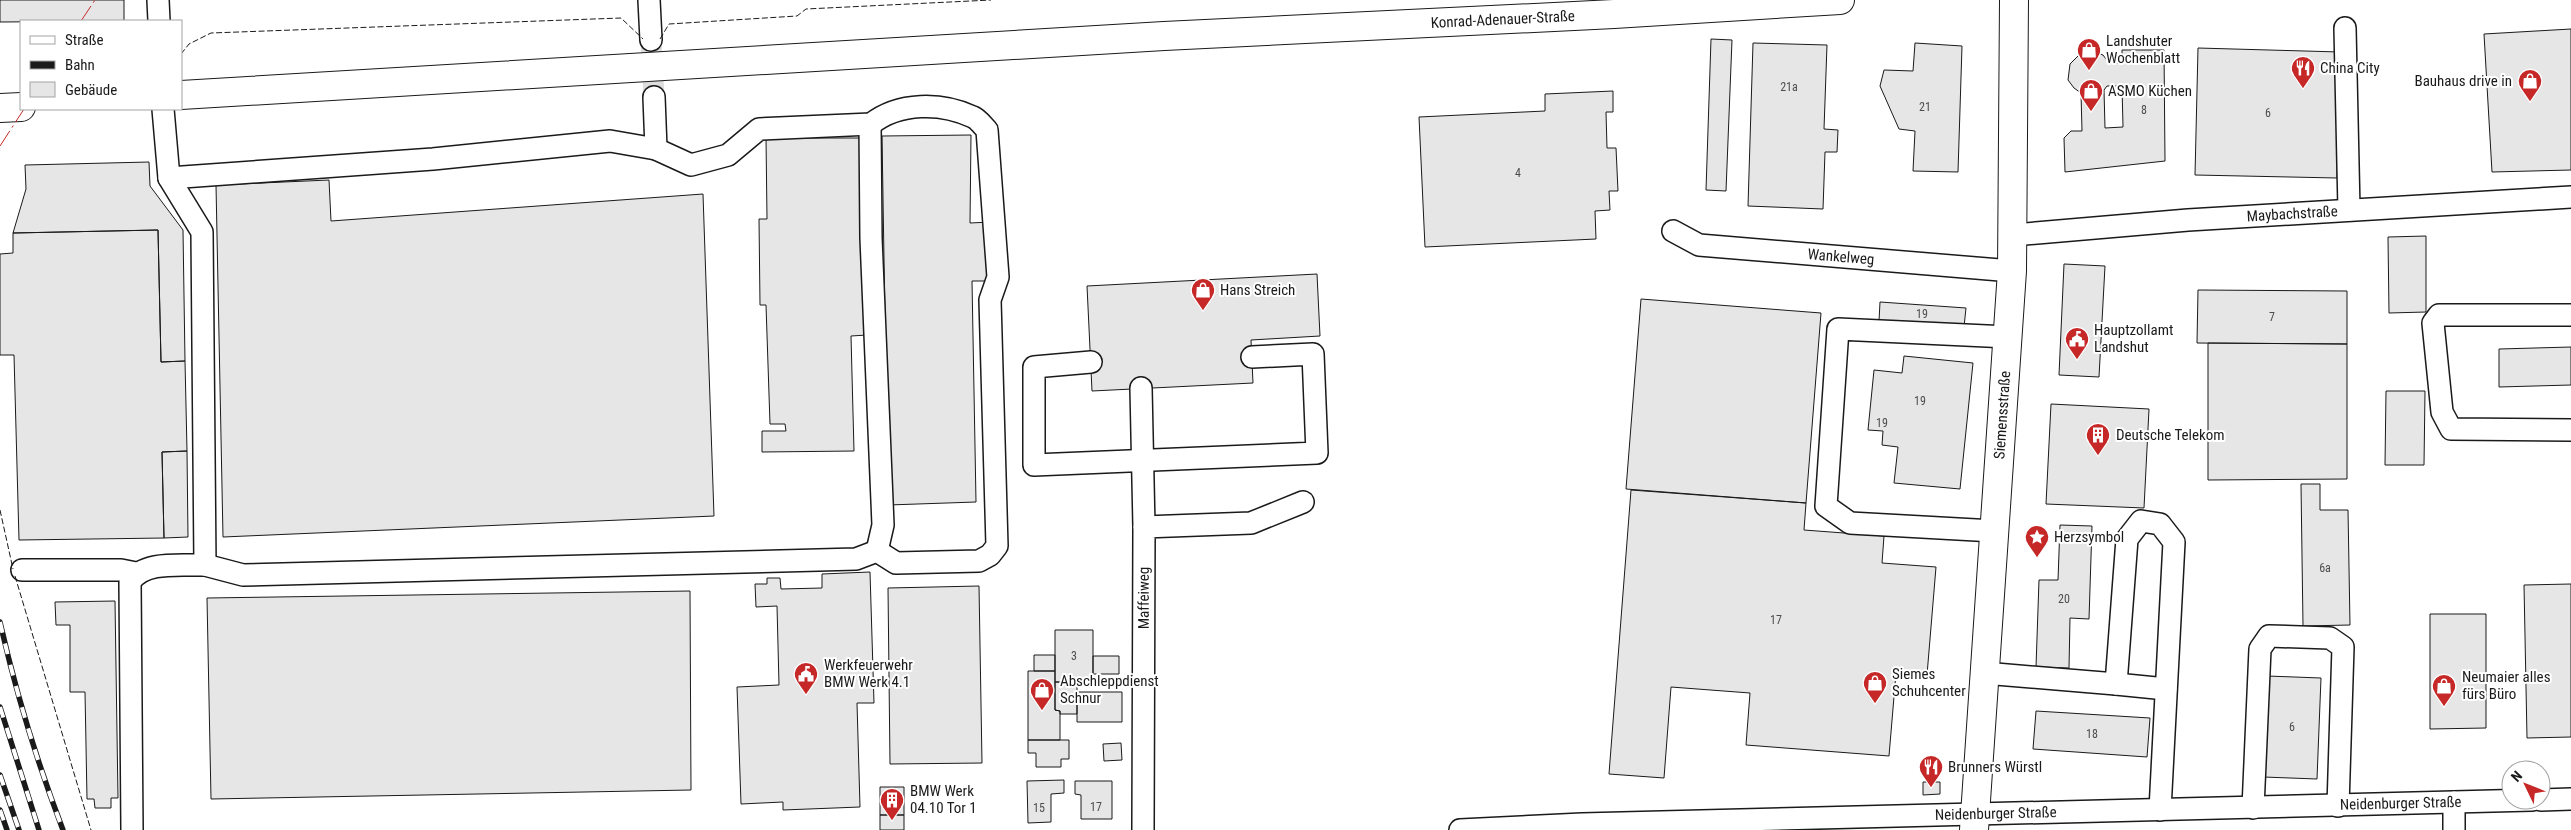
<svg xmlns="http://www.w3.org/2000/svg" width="2571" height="830" viewBox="0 0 2571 830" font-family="'Roboto Condensed',sans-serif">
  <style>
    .building { fill: #e6e6e6; stroke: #1a1a1a; fill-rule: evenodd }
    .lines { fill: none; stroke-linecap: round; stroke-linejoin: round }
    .minor-tunnel { stroke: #ddd; stroke-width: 21; stroke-dasharray: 21 11; stroke-linecap: butt }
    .minor-casing { stroke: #1a1a1a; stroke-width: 24 }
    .major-casing { stroke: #1a1a1a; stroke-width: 30 }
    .minor { stroke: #fff; stroke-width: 21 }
    .major { stroke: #fff; stroke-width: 28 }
    .rail-casing { stroke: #1a1a1a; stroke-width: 5.5 }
    .rail { stroke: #fff; stroke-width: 4; stroke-dasharray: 11; stroke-linecap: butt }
    .fence { stroke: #1a1a1a; stroke-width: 1; stroke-dasharray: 6 2.5; stroke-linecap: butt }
    .power { stroke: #c62828; stroke-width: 1; stroke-dasharray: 18 4 2.5 4; stroke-linecap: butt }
    .labels { text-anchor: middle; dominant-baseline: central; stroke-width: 4; stroke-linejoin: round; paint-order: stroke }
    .number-label { font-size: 12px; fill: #4d4d4d }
    .street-label { font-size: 15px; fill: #1a1a1a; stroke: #fff }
    .poi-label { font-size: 15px; fill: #1a1a1a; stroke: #fff; text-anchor: start }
  </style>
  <rect width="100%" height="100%" fill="#fff"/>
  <!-- building -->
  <path class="building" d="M0 0H124V21L0 22Z
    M2571 29V170L2492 172 2484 34Z
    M1711 39 1732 40 1726 191 1706 190Z
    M1753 43 1827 45 1824 129 1838 130 1837 152H1825L1823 209 1748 206Z
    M1915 43 1962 46 1958 172 1913 171 1915 131 1899 129 1880 86 1884 70 1913 71Z
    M2198 48 2340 52 2337 178 2195 175Z
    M2122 50H2164L2165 161 2065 172 2064 138 2071 131H2082L2081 93 2074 88 2068 80 2070 64 2081 53 2091 51 2103 55 2109 63H2122ZM2107 86H2122L2123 127 2105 128 2104 90Z
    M1613 91V112H1606L1607 148H1616L1618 191H1609L1610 210 1595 211 1596 239 1425 247 1419 117 1545 111V94Z
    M971 135 970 223 991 222 992 281H972L976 502 888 505 882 136Z
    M766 138H862L867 335 851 336 854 451 762 452V431H786L785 424H770L766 305H760L759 219H767Z
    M149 162 150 186 183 230 185 361 161 362 158 230 13 233 26 189 25 165Z
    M329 180 331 221 703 194 714 516 223 537 216 185Z
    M158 230 161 362 185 361 187 451 162 452 164 538 19 540 14 355H0V254L13 253V233Z
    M2426 236V312L2389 313 2388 237Z
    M2064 264 2105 266 2099 377 2059 375Z
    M1317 274 1320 336 1251 340 1253 383 1092 391 1087 286Z
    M2198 290 2347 291V344L2197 343Z
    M1641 299 1821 313 1806 503 1626 489Z
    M1880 302 1966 308 1964 327 1879 321Z
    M2208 343 2347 344V479L2208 480Z
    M2571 347V385L2499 387V349Z
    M1904 356 1973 363 1960 489 1894 483 1898 447 1882 445 1883 431 1868 430 1874 370 1902 373Z
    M2386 391H2425L2424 465H2385Z
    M2051 404 2149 409 2144 508 2046 504Z
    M187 451 188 537 164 538 162 452Z
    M2301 484H2320V510H2348L2350 625 2303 626Z
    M1631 490 1806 503 1804 530 1884 536 1882 563 1936 567 1927 675 1896 673 1889 756 1746 745 1750 693 1671 687 1664 778 1609 774Z
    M2060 525 2092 526 2089 619 2070 618 2069 668 2036 667 2039 580H2058Z
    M870 572 874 703H857L860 807 783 810V802L741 804 737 687 779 685 777 606 756 607 755 584H767V578H780L781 589 822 588V574Z
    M2571 584V737L2527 738 2524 585Z
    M979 586 982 763 890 764 888 588Z
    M690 591 691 790 211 799 207 598Z
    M115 601 118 798H111V808H95L94 799H87L85 692H70V625H56L55 602Z
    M2430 614H2486V728L2430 729Z
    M1055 630H1093V682H1055Z
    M1034 655H1055V671H1034Z
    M1093 656H1119V674H1093Z
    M1028 671H1055V710L1060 711V740H1028Z
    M2267 676 2321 678 2317 779 2263 777Z
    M1055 682H1077V714H1060V711L1055 710Z
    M1077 692H1122V722H1077Z
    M2036 711 2150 718 2147 757 2033 749Z
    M1028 740H1069V759H1061V767H1036V753H1028Z
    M1121 743 1122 760 1104 761 1103 744Z
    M1064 780V793L1051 794V822L1028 823 1027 781Z
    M1075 781H1112V819H1081V795L1075 794Z
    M1923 782H1940V794L1923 795Z
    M880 787H904V815H880Z
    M880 815H904V830H880Z"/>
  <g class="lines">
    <!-- minor-tunnel -->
    <path class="minor-tunnel" d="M651 40 654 97"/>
    <!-- minor casing -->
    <g class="minor-casing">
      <g id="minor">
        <path d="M158 0 159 21"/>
        <path d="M649 0 651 40"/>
        <path d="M2345 28 2349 210"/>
        <path d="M654 97 656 149"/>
        <path d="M870 124 871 238 883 525 877 551"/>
        <path d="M169 178 433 159 610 141 656 149 691 165 728 155 759 129 871 124C899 102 941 102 973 117 978 119 983 126 987 130L998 277 990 300 997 546 990 555 979 561 896 563 877 551 856 559 243 575 205 565"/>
        <path id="s1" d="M1673 231 1699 245 2012 271"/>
        <path id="s2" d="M2013 235 2188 220 2571 197"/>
        <path d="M2571 315H2439L2433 323 2442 412 2451 429 2571 430"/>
        <path d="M1091 362 1034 367V465L1317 453 1313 354 1252 357"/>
        <path d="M1141 388 1144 527"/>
        <path d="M1994 531 1850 523 1826 506 1838 329 2008 337"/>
        <path d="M22 570H121L136 573"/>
        <path d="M1984 673 2116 684 2127 539 2141 521 2160 524 2174 542 2160 810"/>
        <path d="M2116 684 2166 689"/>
        <path d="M2541 800 2571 799"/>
        <path d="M2454 802V830"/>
        <path d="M2253 808 2260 649 2269 636 2330 638 2343 647 2338 806"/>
        <path d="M132 830 130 582C144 560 181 566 205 565L202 232 169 178 163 109"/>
        <path id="s3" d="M1143 830 1144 527 1251 523 1303 502"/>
        <path id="s4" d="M1460 830 1582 824 2532 800"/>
      </g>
    </g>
    <!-- major casing -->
    <g class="major-casing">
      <g id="major">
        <path id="s5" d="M181 95 1164 36 1614 14 1840 0"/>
        <path d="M0 108 21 107"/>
        <path id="s6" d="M1974 830 2012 271 2014 0"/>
      </g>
    </g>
    <!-- minor -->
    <use href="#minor" class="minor"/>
    <!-- major -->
    <use href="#major" class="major"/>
    <!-- rail casing -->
    <g class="rail-casing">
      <path id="rail" d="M0 622C16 693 37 762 63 830
        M0 707 39 830
        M0 775 19 830
        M0 810 7 830"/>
    </g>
    <!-- rail -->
    <use href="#rail" class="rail"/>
    <!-- fence -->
    <path class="fence" d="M660 39 669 24 797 16 806 9 991 0
      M181 54 189 44 211 33 621 18 643 39
      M0 510 13 569
      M15 576 91 830"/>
    <!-- power -->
    <path class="power" d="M81 21 95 0
      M0 146 24 109"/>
  </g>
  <!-- icons -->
  <defs>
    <g id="shop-pin" transform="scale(1.25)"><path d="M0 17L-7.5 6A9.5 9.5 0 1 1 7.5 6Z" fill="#c62828" stroke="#fff"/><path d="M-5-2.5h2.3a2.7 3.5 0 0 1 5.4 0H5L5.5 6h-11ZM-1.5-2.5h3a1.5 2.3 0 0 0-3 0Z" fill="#fff"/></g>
    <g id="restaurant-pin" transform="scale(1.25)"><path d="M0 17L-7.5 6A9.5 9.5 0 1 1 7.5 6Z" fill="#c62828" stroke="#fff"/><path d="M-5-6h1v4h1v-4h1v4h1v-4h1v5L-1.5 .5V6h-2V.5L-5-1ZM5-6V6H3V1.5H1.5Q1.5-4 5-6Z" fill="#fff"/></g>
    <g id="civic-pin" transform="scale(1.25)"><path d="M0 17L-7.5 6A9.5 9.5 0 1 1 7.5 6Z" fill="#c62828" stroke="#fff"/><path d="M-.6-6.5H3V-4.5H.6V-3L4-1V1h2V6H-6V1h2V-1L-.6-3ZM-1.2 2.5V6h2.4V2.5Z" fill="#fff"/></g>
    <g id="building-pin" transform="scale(1.25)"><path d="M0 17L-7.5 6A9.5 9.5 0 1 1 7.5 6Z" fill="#c62828" stroke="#fff"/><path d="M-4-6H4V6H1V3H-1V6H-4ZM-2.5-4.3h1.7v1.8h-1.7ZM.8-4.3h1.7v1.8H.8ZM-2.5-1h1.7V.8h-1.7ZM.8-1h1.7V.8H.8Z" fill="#fff"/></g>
    <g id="sight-pin" transform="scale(1.25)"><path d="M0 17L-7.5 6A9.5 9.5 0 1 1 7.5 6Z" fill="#c62828" stroke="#fff"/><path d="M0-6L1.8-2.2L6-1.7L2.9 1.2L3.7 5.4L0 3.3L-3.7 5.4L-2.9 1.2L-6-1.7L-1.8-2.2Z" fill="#fff"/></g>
  </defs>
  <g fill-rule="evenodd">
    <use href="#shop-pin" x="2089" y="50"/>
    <use href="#restaurant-pin" x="2303" y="68"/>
    <use href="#shop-pin" x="2530" y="81"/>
    <use href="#shop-pin" x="2091" y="91"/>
    <use href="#shop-pin" x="1203" y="290"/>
    <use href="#civic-pin" x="2077" y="339"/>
    <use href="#building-pin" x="2098" y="435"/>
    <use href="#sight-pin" x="2037" y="537"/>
    <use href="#civic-pin" x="806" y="674"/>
    <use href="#shop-pin" x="1875" y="683"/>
    <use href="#shop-pin" x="2444" y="686"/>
    <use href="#shop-pin" x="1042" y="690"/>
    <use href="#restaurant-pin" x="1931" y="767"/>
    <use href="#building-pin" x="892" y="800"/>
  </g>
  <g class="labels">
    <!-- number labels -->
    <g class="number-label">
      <text x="1789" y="87">21a</text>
      <text x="1925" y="107">21</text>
      <text x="2144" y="110">8</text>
      <text x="2268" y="113">6</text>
      <text x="1518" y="173">4</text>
      <text x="1922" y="314">19</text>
      <text x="2272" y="317">7</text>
      <text x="1920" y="401">19</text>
      <text x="1882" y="423">19</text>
      <text x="2325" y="568">6a</text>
      <text x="2064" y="599">20</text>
      <text x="1776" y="620">17</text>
      <text x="1074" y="656">3</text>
      <text x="2292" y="727">6</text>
      <text x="2092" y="734">18</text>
      <text x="1096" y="807">17</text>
      <text x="1039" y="808">15</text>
    </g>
    <!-- street labels -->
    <g class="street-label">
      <text stroke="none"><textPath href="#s5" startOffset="1324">Konrad-Adenauer-Straße</textPath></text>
      <text stroke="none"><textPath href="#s2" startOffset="280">Maybachstraße</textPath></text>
      <text stroke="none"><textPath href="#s1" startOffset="172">Wankelweg</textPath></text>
      <text stroke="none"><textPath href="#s6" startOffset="416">Siemensstraße</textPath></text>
      <text stroke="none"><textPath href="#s3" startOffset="232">Maffeiweg</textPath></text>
      <text stroke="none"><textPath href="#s4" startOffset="941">Neidenburger Straße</textPath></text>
      <text stroke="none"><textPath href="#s4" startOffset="536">Neidenburger Straße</textPath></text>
    </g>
    <!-- poi labels -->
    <g class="poi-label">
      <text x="2106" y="41">Landshuter<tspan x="2106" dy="17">Wochenblatt</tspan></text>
      <text x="2320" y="68">China City</text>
      <text x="2512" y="81" text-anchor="end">Bauhaus drive in</text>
      <text x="2108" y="91">ASMO Küchen</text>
      <text x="1220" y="290">Hans Streich</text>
      <text x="2094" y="330">Hauptzollamt<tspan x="2094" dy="17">Landshut</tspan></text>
      <text x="2116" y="435">Deutsche Telekom</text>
      <text x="2054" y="537">Herzsymbol</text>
      <text x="824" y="665">Werkfeuerwehr<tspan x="824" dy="17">BMW Werk 4.1</tspan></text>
      <text x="1892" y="674">Siemes<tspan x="1892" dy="17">Schuhcenter</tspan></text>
      <text x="2462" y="677">Neumaier alles<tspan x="2462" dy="17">fürs Büro</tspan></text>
      <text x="1060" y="681">Abschleppdienst<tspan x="1060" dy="17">Schnur</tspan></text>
      <text x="1948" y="767">Brunners Würstl</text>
      <text x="910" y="791">BMW Werk<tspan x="910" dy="17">04.10 Tor 1</tspan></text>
    </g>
  </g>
  <!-- legend -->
  <rect x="20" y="20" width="162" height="90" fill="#ffffff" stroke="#a3a3a3"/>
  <rect x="30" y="36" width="25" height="8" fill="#ffffff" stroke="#a3a3a3"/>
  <text x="65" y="45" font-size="15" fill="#1a1a1a">Straße</text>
  <rect x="30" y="61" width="25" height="8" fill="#1a1a1a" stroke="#a3a3a3"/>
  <text x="65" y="70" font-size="15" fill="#1a1a1a">Bahn</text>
  <rect x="30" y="82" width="25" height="15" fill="#e6e6e6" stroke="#a3a3a3"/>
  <text x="65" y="95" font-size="15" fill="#1a1a1a">Gebäude</text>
  <!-- north arrow -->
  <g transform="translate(2526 785) rotate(313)"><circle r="24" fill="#ffffff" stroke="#a3a3a3"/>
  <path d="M0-4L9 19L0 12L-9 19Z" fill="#c62828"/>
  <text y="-8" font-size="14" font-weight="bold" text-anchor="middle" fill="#1a1a1a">N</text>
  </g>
</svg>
